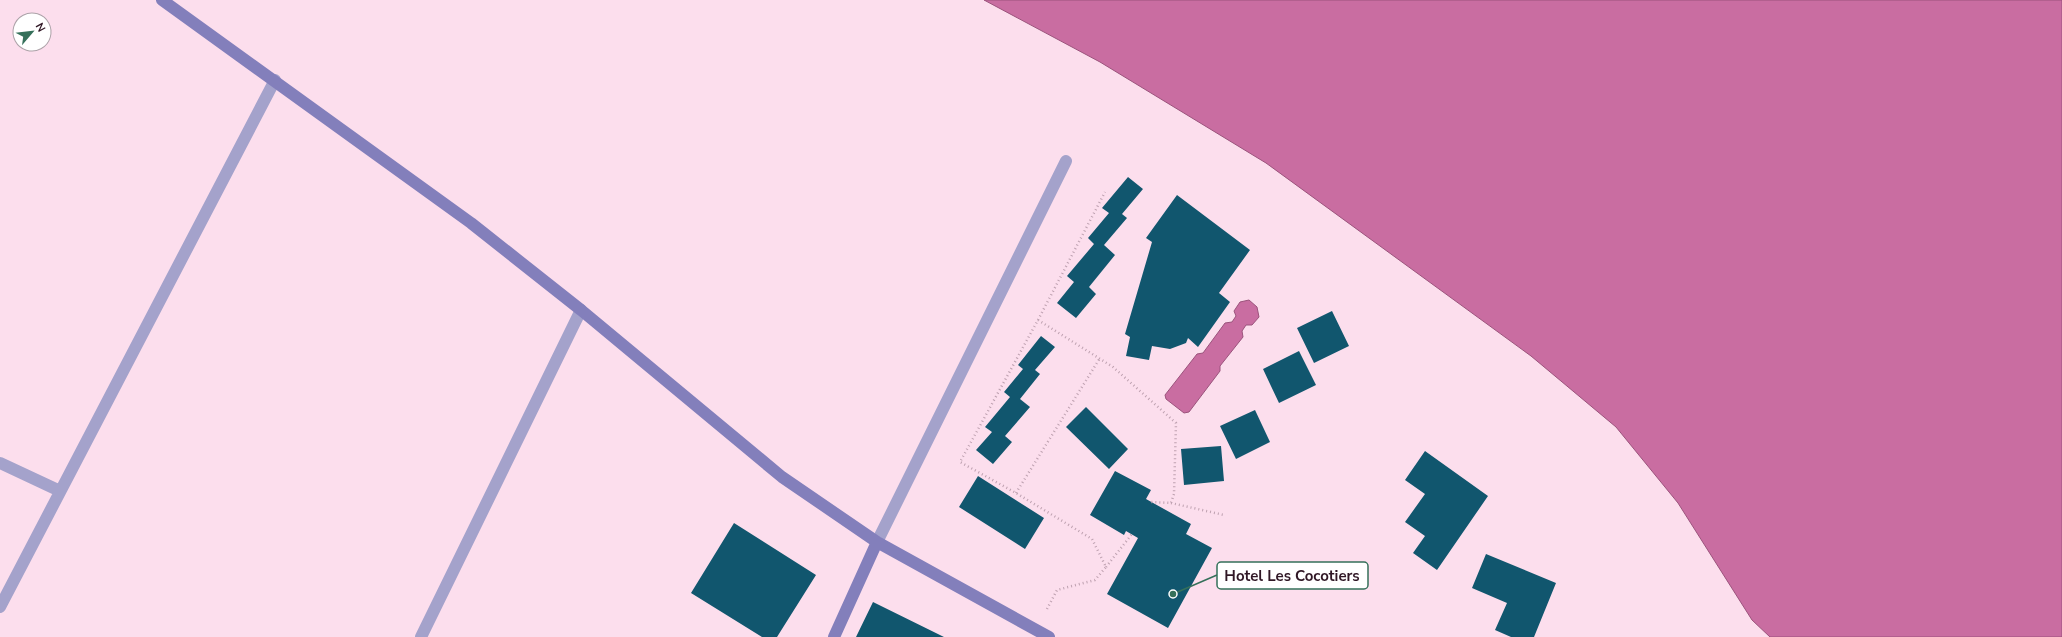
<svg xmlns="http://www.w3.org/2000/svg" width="2062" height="637" viewBox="0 0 2062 637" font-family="'Nunito Sans',sans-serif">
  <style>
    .water { fill: #c96da1; stroke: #9b537c }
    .building { fill: #11566e }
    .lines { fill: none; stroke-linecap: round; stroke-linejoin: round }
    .path { stroke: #bea1b0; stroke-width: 2.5; stroke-dasharray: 1 3; stroke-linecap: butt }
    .minor { stroke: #a4a2cb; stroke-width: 12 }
    .secondary { stroke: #837fbb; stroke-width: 12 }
    .leader { fill: none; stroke: #35705a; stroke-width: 1.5 }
    .callout-dot { fill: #35705a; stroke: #fff; stroke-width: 1.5 }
    .callout { fill: #fff; stroke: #35705a; stroke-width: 1.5 }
    .callout-label { font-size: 15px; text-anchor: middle; font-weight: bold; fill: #301725 }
  </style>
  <rect width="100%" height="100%" fill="#fcdeed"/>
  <!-- water -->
  <path class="water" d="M984 0H2062V637H1770L1752 620 1678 503 1616 427 1531 356 1266 163 1100 62Z
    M1249 300 1257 307 1259 317 1252 325H1246L1242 331 1243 337 1220 366V371L1189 412 1184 413 1166 399 1165 395 1197 354 1203 353 1225 323 1232 322 1236 316 1234 311 1240 302Z"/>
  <!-- building -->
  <path class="building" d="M1128 177 1143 189 1122 214 1127 218 1104 245 1115 255 1089 287 1096 294 1076 318 1057 303 1074 282 1067 276 1094 244 1088 238 1109 213 1102 208Z
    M1177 195 1250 250 1219 293 1230 302 1198 347 1188 338 1186 343 1170 349 1152 346 1149 360 1126 356 1130 337 1125 334 1152 242 1146 238Z
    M1332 311 1349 346 1314 363 1297 328Z
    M1041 336 1055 347 1035 370 1040 374 1020 399 1030 407 1005 436 1012 442 993 464 976 450 992 432 985 427 1010 397 1004 392 1023 369 1018 365Z
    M1299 351 1316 385 1279 403 1263 369Z
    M1086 407 1128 449 1109 469 1066 427Z
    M1255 410 1270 442 1236 459 1220 426Z
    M1221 446 1224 481 1184 485 1181 449Z
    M1425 451 1488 496 1437 570 1413 553 1425 536 1405 522 1425 494 1405 480Z
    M1115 471 1151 490 1146 499 1191 524 1186 534 1212 548 1168 628 1107 594 1138 538 1126 531 1124 535 1090 515Z
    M978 476 1044 518 1025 549 959 507Z
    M734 523 816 575 777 637H762L691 593Z
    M1486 554 1556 583 1534 637H1511L1495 630 1507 603 1472 588Z
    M873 602 944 637H856Z"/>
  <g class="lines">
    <!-- path -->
    <path class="path" d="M1038 320 1113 367 1176 423 1174 494 1171 503 1151 502
      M1016 493 1100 358
      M1171 503 1224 515
      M1106 567 1132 534
      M1047 609 1057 590 1095 580 1106 567 1092 539 1016 493 960 462 1038 320 1105 192"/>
    <!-- minor -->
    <path class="minor" d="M0 463 60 491
      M877 542 1066 161
      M0 607 275 80
      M421 637 581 310"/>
    <!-- secondary -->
    <path class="secondary" d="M162 0 471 223 581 310 782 477 877 542 1049 637
      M834 637 877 542"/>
  </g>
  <!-- callouts -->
  <path class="leader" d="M1173 594L1217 575"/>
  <circle class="callout-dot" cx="1173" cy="594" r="4"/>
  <rect class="callout" x="1217" y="562" width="151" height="27" rx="4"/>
  <g class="callout-label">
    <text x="1292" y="581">Hotel Les Cocotiers</text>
  </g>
  <!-- north arrow -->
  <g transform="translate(32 32) rotate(62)"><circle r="19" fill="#ffffff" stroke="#aca2a8"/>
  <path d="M0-3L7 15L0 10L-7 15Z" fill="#35705a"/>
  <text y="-6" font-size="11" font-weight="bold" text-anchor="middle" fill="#301725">N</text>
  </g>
</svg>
